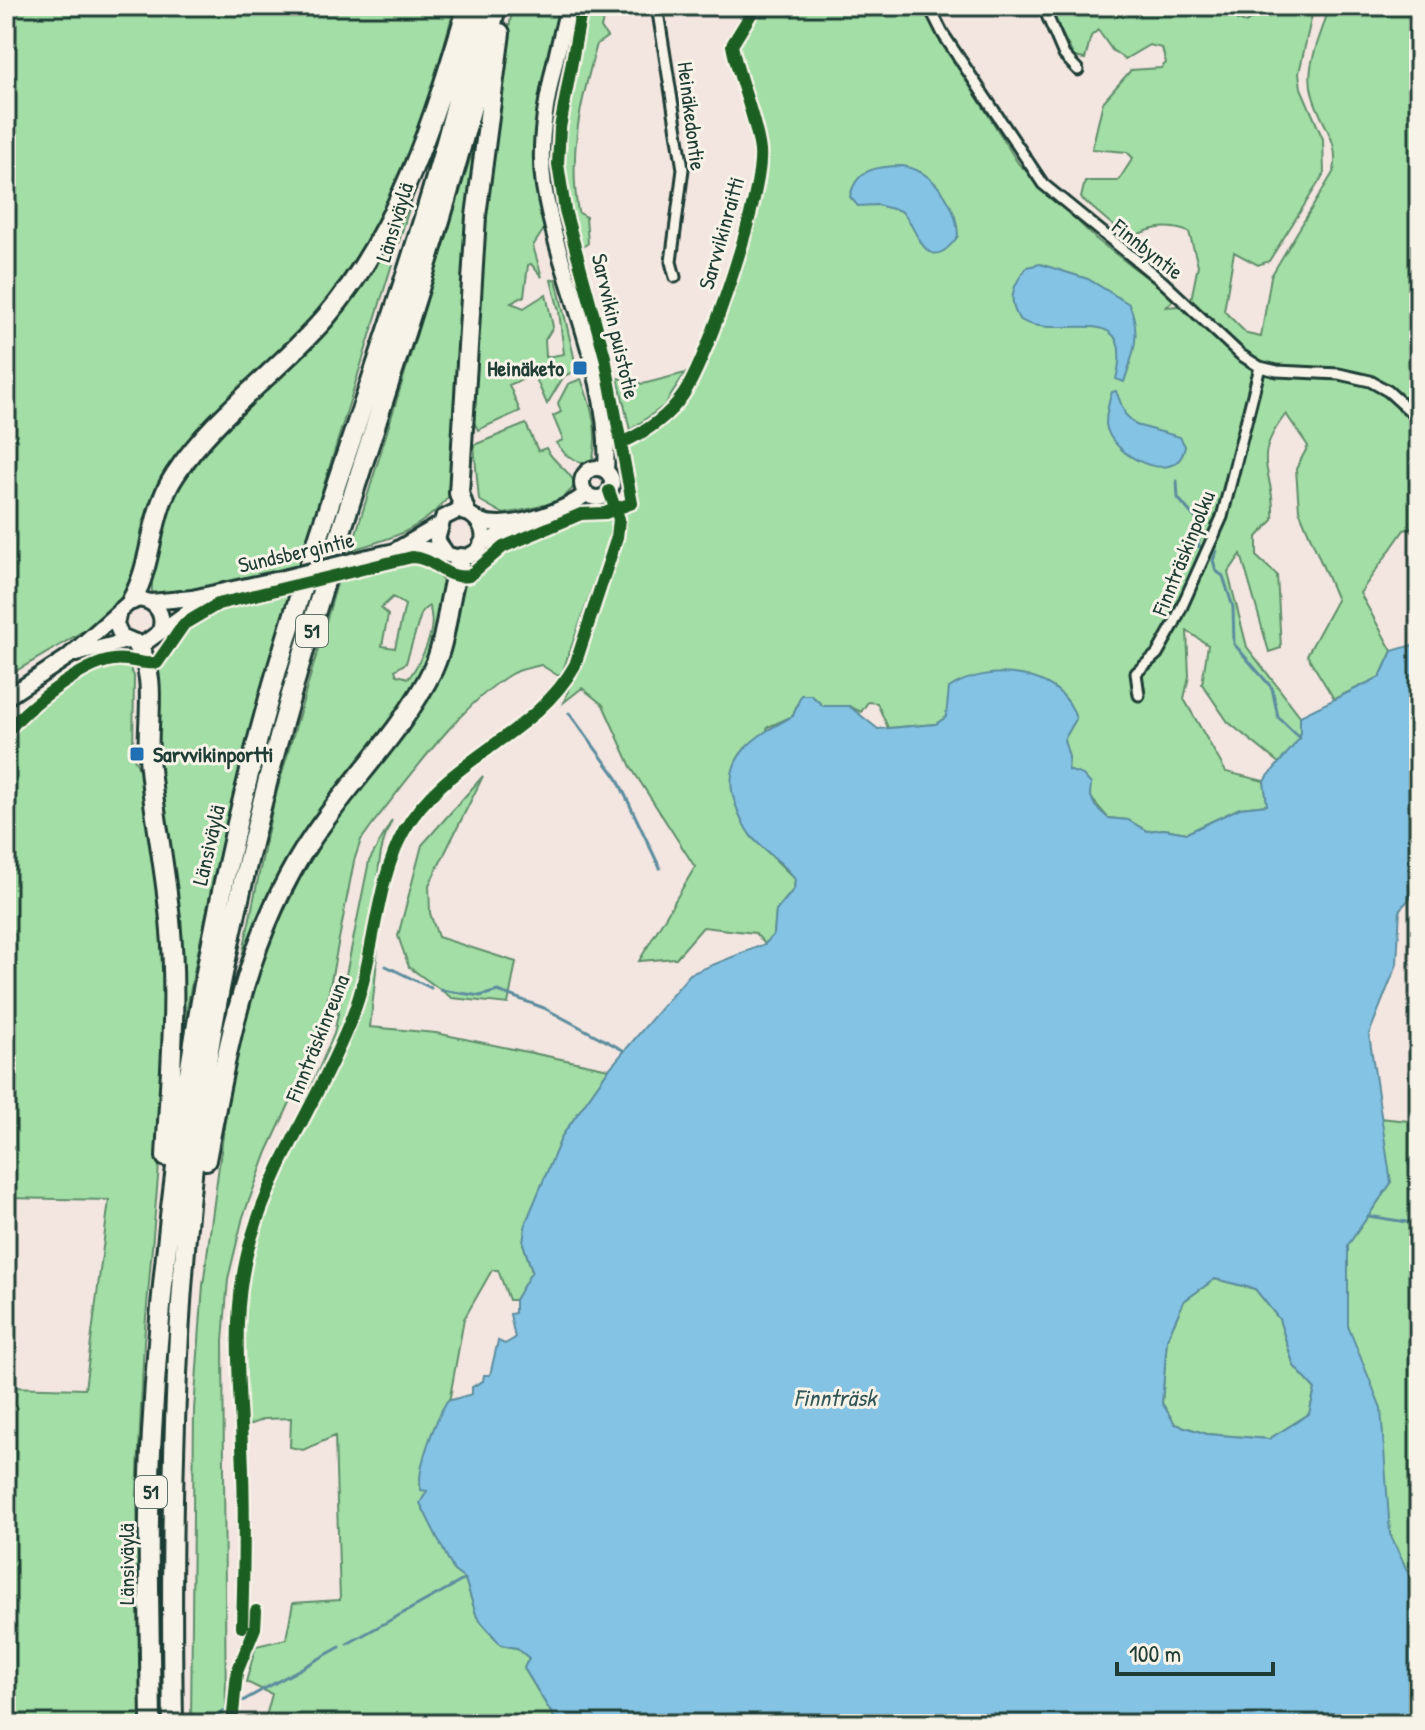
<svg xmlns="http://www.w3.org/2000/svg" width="1425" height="1730" viewBox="0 0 1425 1730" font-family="'Patrick Hand',sans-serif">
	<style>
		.green { fill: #a2dea5; stroke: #608e6c; stroke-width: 2; fill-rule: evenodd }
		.water { fill: #84c3e4; stroke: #5c8d9e; stroke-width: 2; fill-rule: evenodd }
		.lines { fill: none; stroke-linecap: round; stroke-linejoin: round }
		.stream { stroke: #5c8d9e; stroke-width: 3 }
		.street-casing { stroke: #1f3d34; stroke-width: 15 }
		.secondary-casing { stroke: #1f3d34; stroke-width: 20 }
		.highway-casing { stroke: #1f3d34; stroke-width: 24 }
		.street { stroke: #f7f3e8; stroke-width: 9 }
		.secondary { stroke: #f7f3e8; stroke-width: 14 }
		.highway { stroke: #f7f3e8; stroke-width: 18 }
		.secondary-bridge-casing { stroke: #1f3d34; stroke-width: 20; stroke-linecap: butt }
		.secondary-bridge { stroke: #f7f3e8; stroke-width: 14 }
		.cycleway-casing { stroke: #f7f3e8; stroke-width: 17 }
		.cycleway { stroke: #1b5e20; stroke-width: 12 }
		.poi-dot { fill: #1f6fb2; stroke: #f7f3e8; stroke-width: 3 }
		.labels { text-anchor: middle; stroke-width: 6; stroke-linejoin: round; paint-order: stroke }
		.shield { fill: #f7f3e8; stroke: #60746a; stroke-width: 2 }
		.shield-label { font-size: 20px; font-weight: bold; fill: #1f3d34 }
		.street-label { font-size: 22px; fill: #1f3d34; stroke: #f7f3e8 }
		.poi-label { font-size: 22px; font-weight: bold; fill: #1f3d34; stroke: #f7f3e8; text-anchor: end }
		.water-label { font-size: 24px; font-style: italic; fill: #335857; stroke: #f7f3e8 }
	</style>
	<rect width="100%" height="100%" fill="#f3e5e0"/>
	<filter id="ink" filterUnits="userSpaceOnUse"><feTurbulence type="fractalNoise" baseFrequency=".0125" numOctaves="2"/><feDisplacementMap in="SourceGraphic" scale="16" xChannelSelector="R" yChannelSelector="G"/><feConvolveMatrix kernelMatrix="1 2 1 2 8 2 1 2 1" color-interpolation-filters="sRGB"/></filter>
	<g filter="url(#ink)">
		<path class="green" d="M6,6H455C442,50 432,97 416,140C387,218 340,287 285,350C249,390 200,420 170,466C157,487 143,514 140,539C138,556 139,576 129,592C112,619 42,655 11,674L6,685Z
			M513,6H562L541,108L546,226L533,246L542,277L531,264L528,265L524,296L511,303L524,308L546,294L553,327L545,340L546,357L564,354L559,311L551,280L556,279L577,370L564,376L547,404L534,374L509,385L520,411L478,430L472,418L484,195L495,105Z
			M587,6H611L605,10L601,28L607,37L597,44C581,101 568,152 578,212L586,217L588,243L583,247C577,232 570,217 566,201C550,139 575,67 587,6Z
			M762,6H921L1018,163L1096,239L1175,299L1166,307L1190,305L1198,265L1189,232C1166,224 1151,227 1129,239L1081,198L1085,181H1118L1133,158L1127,152L1092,149L1103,102L1131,70L1161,68L1166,63L1162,48L1149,45L1125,59L1112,50L1098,30L1091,36L1085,59L1074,57L1048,6H1057L1060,12L1064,6H1232L1237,20L1246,23L1269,6H1314L1299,73L1301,88L1323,139L1324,174L1269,261L1258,265L1234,252L1224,311L1247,334L1261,337L1271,276L1334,171C1340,139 1321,125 1313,96C1303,64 1323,36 1329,6H1419V527L1404,530L1360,593L1392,651L1380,677L1334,699L1307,655L1337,600L1299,510L1296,469L1308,446L1286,414C1248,462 1276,470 1273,520L1257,537V557L1277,575L1281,648L1269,652L1241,554L1228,573L1247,647L1300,716L1303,725L1300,738L1280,764L1228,722L1202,684L1208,645L1187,631L1189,676L1184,699L1226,772L1264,781L1268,805L1240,808L1187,833L1164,829L1147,831L1128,820L1108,818L1068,771L1069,757L946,717L936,724L888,728L877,703L868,702L861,712L849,706H823L811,695L797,704L793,716L768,727L738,812L751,836L795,879L794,889L776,911L774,934L765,944L755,933L703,927L676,958L639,961L695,867L632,769L603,705L582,688L564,702L617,554L625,513L638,502L627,448C637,437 662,428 676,412C711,371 765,205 764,151L736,44Z
			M473,149L449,496C423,530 390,539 351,550Z
			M417,183L299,566L164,599L152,597C147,464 259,407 335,318C369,277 392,229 417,183Z
			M685,373L665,405L630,430L618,378L643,384Z
			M581,379C591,405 599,430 593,458L585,465L566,455L556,443L563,440L553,416L561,412L558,403L568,384Z
			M526,424L538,451L546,448C553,463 570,470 575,484C565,506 526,509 504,514L479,500L474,445Z
			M587,516H611L613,530L562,673L557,675L541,665C530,668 520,669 511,674C463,702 409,778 374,822L361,840L354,861L320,1038L267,1152L243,1217L228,1279L223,1341L226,1724H191L194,1410L203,1285L227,1106L240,1037L268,944L311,856L337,815L417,713L460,586C479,578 488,562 505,552C531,537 562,534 587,516Z
			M411,561L427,565L444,582C453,677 373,728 332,800C298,861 268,924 236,986L274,801L339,577ZM393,597L405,605L395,648L382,646L388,615L381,608ZM429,606C438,629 422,659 409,678L397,675L395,670L406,663L422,611Z
			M293,588C246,738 208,889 180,1045L181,944L156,768L154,670C170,662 173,644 185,632C213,604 256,597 293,588Z
			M112,661L128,664L134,676L133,756L140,771L153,845L166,958L164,1107L144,1341L137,1494L141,1724H6V1387L85,1389L109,1200L6,1198V746C29,709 72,677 112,661Z
			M483,776L429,885L430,913L438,937L516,962L508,1004L452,998L409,967L398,936L422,845Z
			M392,820C372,860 379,897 378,941C377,969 373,998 370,1027L436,1033L609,1069L562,1136L523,1243L532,1272L515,1300H509L498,1270H492L464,1319L450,1397L431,1436L419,1485L428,1491L454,1570L465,1579L477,1617L501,1645L517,1648L529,1658L524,1668L558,1724H264L272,1694L246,1682L256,1646L286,1639L293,1603L340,1600L335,1436L303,1450L290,1447L291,1418L264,1419L236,1430L235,1364L251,1225L334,1034L369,861Z
			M1379,1118L1419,1122V1596L1390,1534L1385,1478L1348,1326V1245L1391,1183Z
			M1215,1279L1255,1289L1279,1319L1294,1366L1315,1389L1309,1414L1269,1439L1207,1434L1175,1424L1162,1403L1167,1339L1184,1301Z"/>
		<path class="water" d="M903,166C934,171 957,205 958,236C925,282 918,225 901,211L877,205L858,206L850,197C856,168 878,166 903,166Z
			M1040,264L1088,279L1129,304C1142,332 1133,355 1124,382L1116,379C1137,295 1057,344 1019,319C1007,299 1013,285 1027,267Z
			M1116,391L1125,414L1136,425L1180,437L1185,446C1178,490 1109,455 1106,424C1106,414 1109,401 1112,392Z
			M1419,643V889L1400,909L1397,964L1369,1034L1391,1183L1348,1245V1326L1381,1408L1390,1534L1419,1596V1724H558L524,1668L529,1658L517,1648L501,1645L477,1617L465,1579L454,1571L420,1503L427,1491L421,1490C415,1470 437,1417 447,1401L472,1394V1387L483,1381L484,1375H490L498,1341L505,1344L515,1338L510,1314L515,1313V1300L532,1271L523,1243L526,1222L562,1136L609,1069L690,974L765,944L774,934L776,911L794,889L795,879C783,861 764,852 751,836C743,826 739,814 735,803C719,756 757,735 793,716L801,695H811L823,706H849L878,729L936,724L946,717L949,688C985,663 1063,668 1076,719L1064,740L1069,757L1068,770L1083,775L1091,784L1090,794L1095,806L1108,818L1128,820L1147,831L1164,829L1187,833L1240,808L1267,805L1264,781L1300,738V716L1380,677L1392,651ZM1215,1279L1255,1289L1279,1319L1294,1366L1315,1389L1309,1414L1269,1439L1207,1434L1175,1424L1162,1403L1167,1339L1184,1301Z"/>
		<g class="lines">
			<path class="stream" d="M1177,481L1178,498L1201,525L1198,546L1201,547
				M1217,551L1213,560L1216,571L1223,576L1233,607L1234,644L1272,688L1278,717L1300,738
				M569,713L617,778L660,868
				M386,966L431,988
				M441,990L480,996L498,991L544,1008L623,1050
				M1368,1216L1419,1224
				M347,1644L465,1579
				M237,1704L340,1647
				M202,1724L225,1711"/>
			<defs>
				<path id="street" d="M657,6L683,169L671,262L675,277
					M929,6L943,34L1043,184L1163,282L1241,355L1260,367L1277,371L1339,374L1370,381L1388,391L1419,419
					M1043,6L1064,55L1078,70
					M1139,695L1136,673L1157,654L1174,624L1222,517L1260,367
					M242,1627C244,1567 245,1506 242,1446C239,1373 230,1307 252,1236C275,1160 323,1092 352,1017C375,960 374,885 404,831C444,759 536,736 575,665L617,537L619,519L609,491"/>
				<path id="secondary" d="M568,6C556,62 535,128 544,186C559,281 612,374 606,471
					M582 483a15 15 0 1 1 30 0a15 15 0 1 1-30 0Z
					M480,521C509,531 563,512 586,494
					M481,544L531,520
					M396,550L439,525
					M364,558C384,554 405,547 426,549C440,550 455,561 468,556C496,546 482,511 457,511L443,518L437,540L446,553
					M151,602L192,598L279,579
					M119,611L116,624L121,636L142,645L211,595
					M76,654L127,641
					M6,698L68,657L132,600C152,597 166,611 160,631"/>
				<path id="highway" d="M465,511L459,493L476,216L500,33
					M132,600C154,561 149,514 175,475C214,415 278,372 325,318C399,232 434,118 466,12
					M136,644C159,672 146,723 149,757C153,811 165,865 170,920C178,999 170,1078 166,1157
					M206,1160C227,1049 247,933 312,838C350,781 403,731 433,669C449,634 447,594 461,558
					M151,1724C150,1627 146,1529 152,1432C166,1182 203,933 271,691C336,462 431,240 479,6
					M173,1724C170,1522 173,1316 199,1115C215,996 243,876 273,760C340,507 440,263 496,6"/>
			</defs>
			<use href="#street" class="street-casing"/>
			<use href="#secondary" class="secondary-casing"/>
			<use href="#highway" class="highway-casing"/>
			<use href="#street" class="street"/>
			<use href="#secondary" class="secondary"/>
			<use href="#highway" class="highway"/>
			<defs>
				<path id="secondary-bridge" d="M279,579L364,558"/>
			</defs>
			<use href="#secondary-bridge" class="secondary-bridge-casing"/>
			<use href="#secondary-bridge" class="secondary-bridge"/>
			<defs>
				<path id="cycleway" d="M621,443C646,432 668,417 683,395C708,359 764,193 760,151C757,120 738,79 732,45L756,6
					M6,734C23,709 83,664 113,660C128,657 141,665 157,663L184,624L218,604L412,557C436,558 443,580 469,576L503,547L581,514L605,513L632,503L605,357L565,210L558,164L560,128L582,6
					M242,1627C244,1567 245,1506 242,1446C239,1373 230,1307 252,1236C275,1160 323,1092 352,1017C375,960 374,885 404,831C444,759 536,736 575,665L617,537L619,519L609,491
					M232,1724L237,1672L255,1628L256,1611"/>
			</defs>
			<use href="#cycleway" class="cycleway-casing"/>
			<use href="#cycleway" class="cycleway"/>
		</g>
	</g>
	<g class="poi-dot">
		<rect x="572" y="360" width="16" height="16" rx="4"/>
		<rect x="129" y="746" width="16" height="16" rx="4"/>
	</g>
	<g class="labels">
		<g class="shield">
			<rect x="296" y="615" width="32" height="32" rx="6"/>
			<rect x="135" y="1476" width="32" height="32" rx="6"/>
		</g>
		<g class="shield-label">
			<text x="312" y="638">51</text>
			<text x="151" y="1499">51</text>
		</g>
		<g class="street-label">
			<text transform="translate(692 116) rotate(83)" y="8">Heinäkedontie</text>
			<text transform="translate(394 222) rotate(-73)" y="8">Länsiväylä</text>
			<text transform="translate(721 233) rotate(-74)" y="8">Sarvvikinraitti</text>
			<text transform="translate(1148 249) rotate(38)" y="8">Finnbyntie</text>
			<text transform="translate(616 326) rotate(77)" y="8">Sarvvikin puistotie</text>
			<text transform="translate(296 552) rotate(-13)" y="8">Sundsbergintie</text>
			<text transform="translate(1183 553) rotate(-68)" y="8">Finnträskinpolku</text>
			<text transform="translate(208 845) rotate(-77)" y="8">Länsiväylä</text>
			<text transform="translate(317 1038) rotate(-68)" y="8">Finnträskinreuna</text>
			<text transform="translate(126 1564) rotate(-90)" y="8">Länsiväylä</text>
		</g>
		<g class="poi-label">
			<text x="564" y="376">Heinäketo</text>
			<text x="153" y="762" text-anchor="start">Sarvvikinportti</text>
		</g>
		<g class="water-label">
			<text x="835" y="1406">Finnträsk</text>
		</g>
	</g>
	<rect width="1425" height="1730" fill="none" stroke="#f7f3e8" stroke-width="32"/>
	<rect x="16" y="16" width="1393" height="1698" fill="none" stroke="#1f3d34" stroke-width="3" filter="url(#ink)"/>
	<path d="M1117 1662v12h156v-12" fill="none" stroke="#1f3d34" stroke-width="4"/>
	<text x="1129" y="1662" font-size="24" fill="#1f3d34" stroke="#f7f3e8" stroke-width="6" paint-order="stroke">100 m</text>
</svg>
